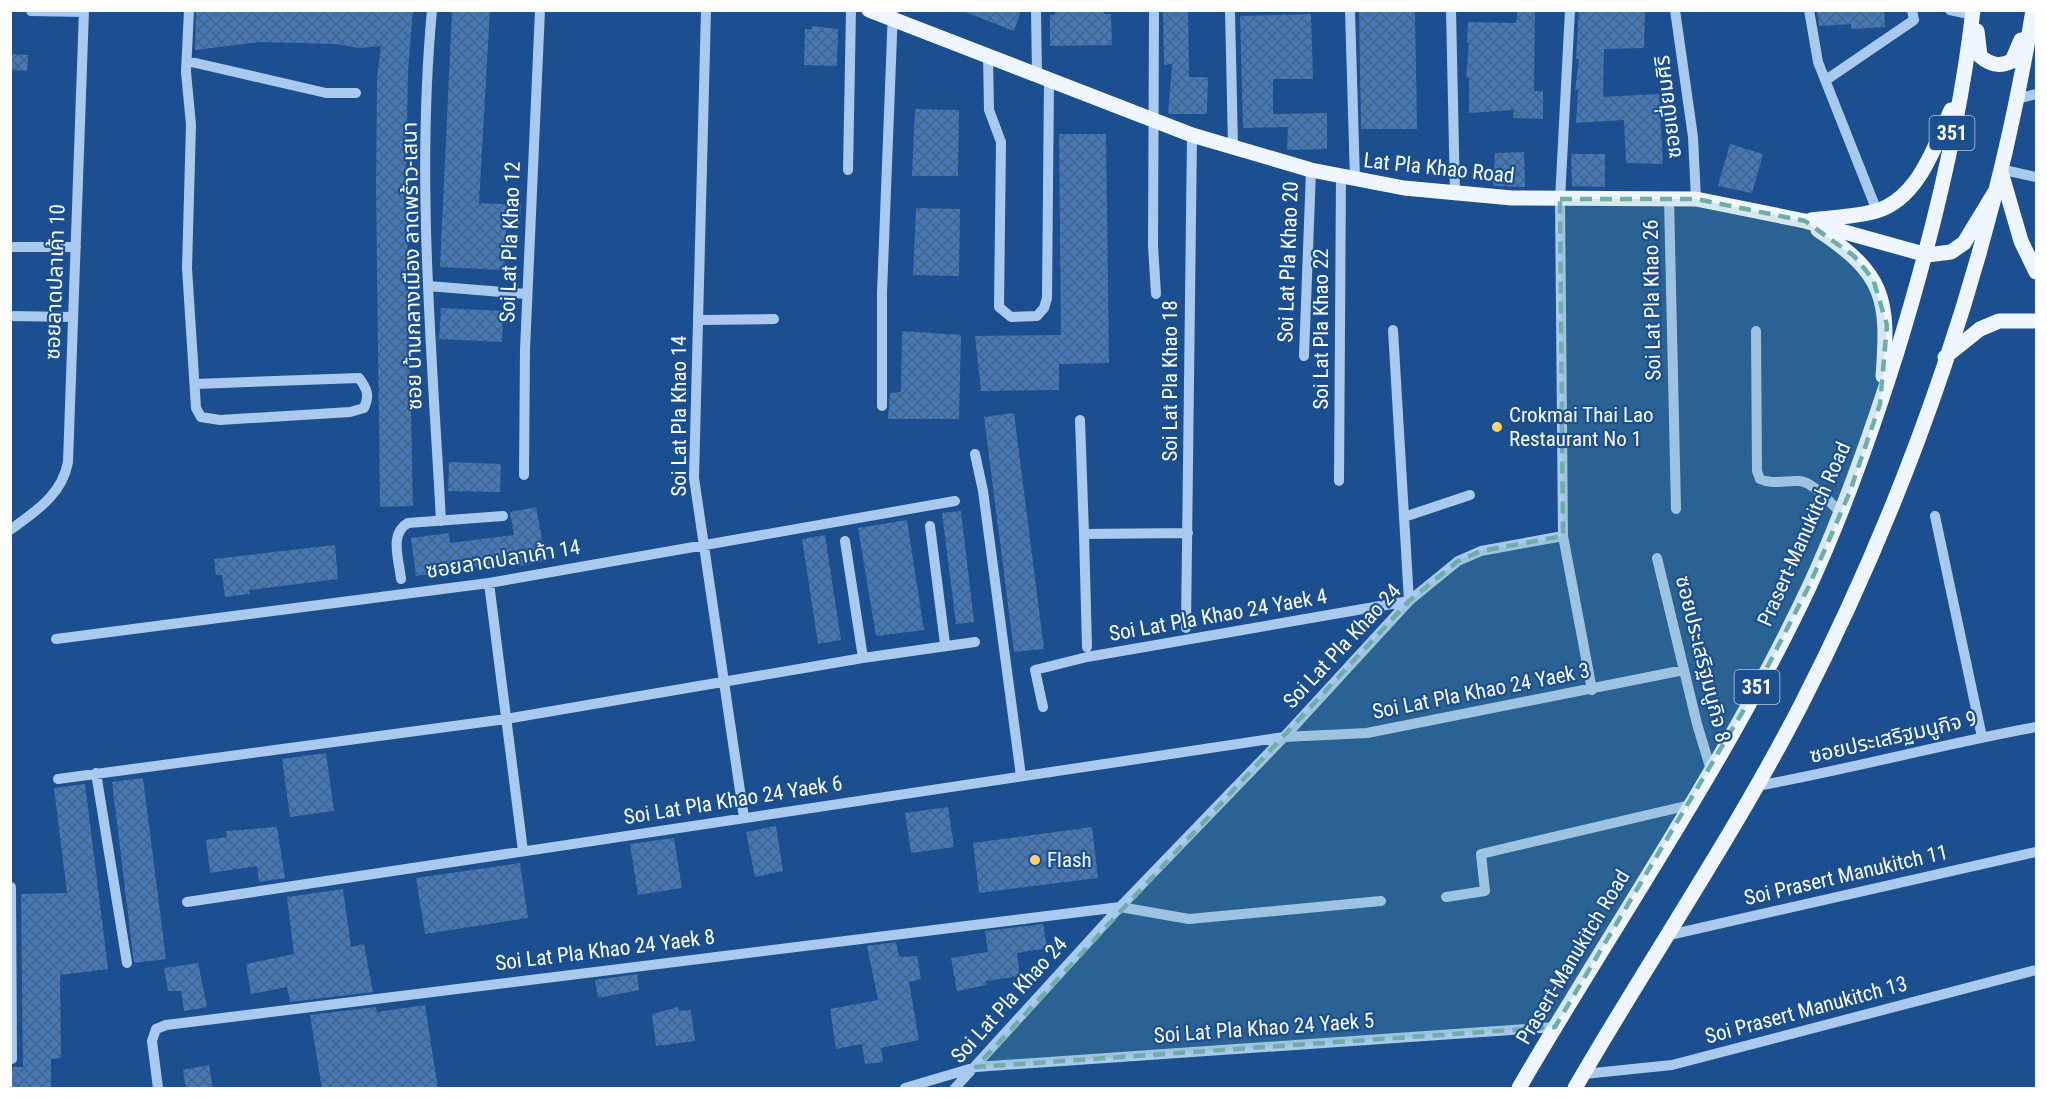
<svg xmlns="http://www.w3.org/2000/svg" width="2047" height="1099" viewBox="0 0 2047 1099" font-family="'Roboto Condensed','Noto Sans Thai',sans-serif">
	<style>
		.building { fill: url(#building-cross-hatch) }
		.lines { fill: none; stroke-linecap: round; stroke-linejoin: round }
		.minor { stroke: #a9c9ee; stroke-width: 10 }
		.major { stroke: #f0f6ff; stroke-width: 15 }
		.marked { fill: #6fada8; fill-opacity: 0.2; stroke: #6fada8; stroke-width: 4.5; stroke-dasharray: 12 8; stroke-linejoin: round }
		.poi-dot { fill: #ffd166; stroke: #1b4f8f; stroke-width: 2 }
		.labels { text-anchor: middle; stroke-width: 4.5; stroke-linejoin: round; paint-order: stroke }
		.shield { fill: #1b4f8f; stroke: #bbcadd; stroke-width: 1.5 }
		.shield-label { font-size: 20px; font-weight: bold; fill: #fff }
		.street-label { font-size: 21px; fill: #fff; stroke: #1b4f8f }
		.poi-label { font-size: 21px; fill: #fff; stroke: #1b4f8f; text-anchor: start }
	</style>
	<defs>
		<pattern id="building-cross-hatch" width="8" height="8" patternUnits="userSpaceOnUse" patternTransform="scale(1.5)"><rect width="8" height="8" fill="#4478b7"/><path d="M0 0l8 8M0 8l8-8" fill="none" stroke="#486282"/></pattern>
	</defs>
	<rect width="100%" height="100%" fill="#1b4f8f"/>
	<path class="building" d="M196,10H413L408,70L406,180L413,506L380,507L376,190L377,77L381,46L359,48L335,44L260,42L195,50Z
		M452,10H490L479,203L521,205L519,230L506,229L504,270L440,267Z
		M960,10H1021L1014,31Z
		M1055,10H1104V14H1111L1112,45L1050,46V15H1055Z
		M1163,10H1188L1189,77H1208L1207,114H1168L1172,64L1164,65Z
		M1359,10H1415L1417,129H1361Z
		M1518,10H1535L1534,91H1543V119L1513,118L1514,110L1469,113V78L1466,77L1469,43H1467L1468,22L1516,23Z
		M1579,10H1645L1644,48L1604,49L1603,97L1659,94L1663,164L1626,163L1624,120L1576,123L1578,90H1575L1579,59H1576Z
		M1817,10H1884L1885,27L1851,29V24L1819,26Z
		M1311,14L1313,79H1273V114L1327,113V149L1287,150L1288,127L1243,128L1240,16Z
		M812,26L838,29L837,66L804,65L805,29H812Z
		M10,54L28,55L27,71L10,70Z
		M915,109L959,110L958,176H912Z
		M1059,134H1106L1109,363L1059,364V390L981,391L975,336L1061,335Z
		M1730,144L1763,154L1752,193L1718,186Z
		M1524,152L1525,187L1493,186L1495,153Z
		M1571,154H1605V187L1572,186Z
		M916,208L960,209L959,276L913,275Z
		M441,308L503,311L502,342L439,339Z
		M902,331L961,335L959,419H888L890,393L901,392Z
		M1014,413L1044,649L1014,652L984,417Z
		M449,462L501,464L500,492L448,491Z
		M536,507L546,561L519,566V561L416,576L411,538L449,533L450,543L514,535L510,512Z
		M961,511L974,622L956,624L942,513Z
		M907,520L924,630L876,636L858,528Z
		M825,535L841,640L818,644L802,539Z
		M335,545L338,579L249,590L250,594L225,597L222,575H216L214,559Z
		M326,753L334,811L290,817L282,759Z
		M143,778L166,959L134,963L112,782Z
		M85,784L108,969L60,975L61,1058L51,1059V1089H10V1067H23L21,894L67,893L54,788Z
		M948,807L954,847L911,853L905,813Z
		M776,826L783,871L755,877L746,832Z
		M277,827L285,878L259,882L257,866L210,873L206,840L227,837L226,831Z
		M1092,827L1098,878L979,893L973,843Z
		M674,838L682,888L638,895L630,844Z
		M520,863L528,918L425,934L416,878Z
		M343,889L351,947L364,944L373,992L290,1002L287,987L251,994L246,964L294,954L287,897Z
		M1043,924L1047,948L1017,953L1020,976L986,981L987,985L957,991L951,958L988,952L985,931Z
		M896,942L899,957L917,956L921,979L909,982L919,1040L881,1048L883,1062L865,1064L862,1044L836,1049L830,1009L878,1000L867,946Z
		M198,963L207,1007L184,1011L181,991H168L164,968Z
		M637,974L639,990L598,998L595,980Z
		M425,1005L438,1089H322L310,1015L376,1007L377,1012Z
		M678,1007L679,1011L691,1010L695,1041L656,1046L652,1014Z
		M209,1065L213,1089H186L183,1070Z"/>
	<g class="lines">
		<path class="minor" d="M189,10L186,72L191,125L187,268L196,408L201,417L220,420L350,412L364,408C370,395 367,389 359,378L195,384
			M432,10C416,180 432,352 441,521
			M706,10L694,478L744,818
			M1036,10L1037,75
			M1154,10L1153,246L1156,294
			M1230,10L1233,147
			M1350,10L1355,180
			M1451,10L1455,195
			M1675,10L1693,137L1696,199
			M1809,10L1818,62L1877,211
			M1950,10L1973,15
			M31,11L84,12
			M988,56L989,110L1001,142L999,307L1011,317L1037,316L1044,308L1047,298L1049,80
			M187,61L326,93H356
			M1826,80L1914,20L1912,10
			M2017,99L2036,94
			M2000,169L2036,177
			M848,170L851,10
			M1669,198L1676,509
			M10,247H76
			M428,286L527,294
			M10,316L73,317
			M699,320L774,319
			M1756,331L1757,471L1760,479C1773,485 1786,480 1799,481C1814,482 1830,503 1841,513
			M1304,356L1311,170
			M882,406V293L893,10
			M1080,420L1084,534L1188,533
			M975,454L983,491L1021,776
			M524,475L525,350L540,10
			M1339,481L1341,177
			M1935,516L1982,737
			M1404,517L1470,495
			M930,526L945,644
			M10,530C36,511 62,495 68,462L84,10
			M1084,534L1087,647
			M1563,536L1592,690
			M845,541L863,658
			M1657,558L1697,724L1711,770
			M401,579C399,560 389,533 408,523L503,516
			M489,583L523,851
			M1186,628L1192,135
			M56,639L489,583L955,501
			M1043,707L1035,670L1087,657L1409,601L1393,330
			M96,773L127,963
			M58,779L506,719L863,658L975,642
			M1757,786C1851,769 1943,744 2036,727
			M11,887L12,1059
			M1446,897L1485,891L1481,854L1690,805
			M187,902L1284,737L1367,733L1684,670
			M1665,936L2036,852
			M1584,1074L1672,1065L2036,970
			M158,1088L152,1041L156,1029L166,1025L1120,907L1189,919L1381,901
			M905,1088L976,1067L1555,1027
			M955,1088L1120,907L1284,737L1409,601L1458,561L1481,551L1563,536L1560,199L1570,10"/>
		<path class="major" d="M869,10L1192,135L1311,170L1404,188L1512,198L1696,199L1805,221L1927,255L1951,252L1964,243L1995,192
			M1977,31L1980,56C1990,65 2000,67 2012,61L2021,40
			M2001,172L2021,241L2036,272
			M1811,220C1832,217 1856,217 1876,211C1918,199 1935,146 1951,110
			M1818,230C1885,274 1889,299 1883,376
			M1945,357L1980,329L1999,321H2036
			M1519,1088C1616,921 1728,760 1810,585C1845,509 1872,431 1897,352C1931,241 1960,126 1973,10
			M1575,1088C1649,960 1733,837 1801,705C1911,490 1995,249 2033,10"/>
	</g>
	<path class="marked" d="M1560,199H1696L1805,221L1854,256L1873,279L1887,325L1880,404L1849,494L1809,586L1755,691L1555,1027L976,1067L1409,601L1458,561L1481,551L1563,536Z"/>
	<g class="poi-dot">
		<circle cx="1497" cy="427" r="6"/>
		<circle cx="1035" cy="860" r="6"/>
	</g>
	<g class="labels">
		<g class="shield">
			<rect x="1929.5" y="116" width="45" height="34" rx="4.5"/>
			<rect x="1734.5" y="670" width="45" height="34" rx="4.5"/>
		</g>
		<g class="shield-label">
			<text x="1952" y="140">351</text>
			<text x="1757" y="694">351</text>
		</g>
		<g class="street-label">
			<text transform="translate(1668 107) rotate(-97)" y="7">ซอยเปี่ยมศิริ</text>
			<text transform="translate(1439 168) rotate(6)" y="7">Lat Pla Khao Road</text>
			<text transform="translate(510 242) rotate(-88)" y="7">Soi Lat Pla Khao 12</text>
			<text transform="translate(1288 262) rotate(-88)" y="7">Soi Lat Pla Khao 20</text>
			<text transform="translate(412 266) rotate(-91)" y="7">ซอย บ้านกลางเมือง ลาดพร้าว-เสนา</text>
			<text transform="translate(55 282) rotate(-88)" y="7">ซอยลาดปลาเค้า 10</text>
			<text transform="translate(1652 300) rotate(-91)" y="7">Soi Lat Pla Khao 26</text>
			<text transform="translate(1321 329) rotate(-90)" y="7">Soi Lat Pla Khao 22</text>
			<text transform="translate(1170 381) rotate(-90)" y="7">Soi Lat Pla Khao 18</text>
			<text transform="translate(679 416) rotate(-90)" y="7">Soi Lat Pla Khao 14</text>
			<text transform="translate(1804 534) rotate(-66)" y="7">Prasert-Manukitch Road</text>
			<text transform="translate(503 559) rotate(-9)" y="7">ซอยลาดปลาเค้า 14</text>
			<text transform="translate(1218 615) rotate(-10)" y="7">Soi Lat Pla Khao 24 Yaek 4</text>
			<text transform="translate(1342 646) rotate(-47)" y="7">Soi Lat Pla Khao 24</text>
			<text transform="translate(1703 659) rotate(76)" y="7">ซอยประเสริฐมนูกิจ 8</text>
			<text transform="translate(1481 691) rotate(-11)" y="7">Soi Lat Pla Khao 24 Yaek 3</text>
			<text transform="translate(1893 737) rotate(-13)" y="7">ซอยประเสริฐมนูกิจ 9</text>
			<text transform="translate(733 800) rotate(-9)" y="7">Soi Lat Pla Khao 24 Yaek 6</text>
			<text transform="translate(1846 875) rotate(-13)" y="7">Soi Prasert Manukitch 11</text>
			<text transform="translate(605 950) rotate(-7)" y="7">Soi Lat Pla Khao 24 Yaek 8</text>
			<text transform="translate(1573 957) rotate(-59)" y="7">Prasert-Manukitch Road</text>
			<text transform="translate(1009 1000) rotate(-48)" y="7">Soi Lat Pla Khao 24</text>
			<text transform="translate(1806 1010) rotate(-15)" y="7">Soi Prasert Manukitch 13</text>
			<text transform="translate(1264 1028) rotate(-4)" y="7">Soi Lat Pla Khao 24 Yaek 5</text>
		</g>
		<g class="poi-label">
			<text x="1509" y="422">Crokmai Thai Lao<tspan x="1509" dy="24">Restaurant No 1</tspan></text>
			<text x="1047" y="867">Flash</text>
		</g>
	</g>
	<rect width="2047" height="1099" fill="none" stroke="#ffffff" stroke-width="24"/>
</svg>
